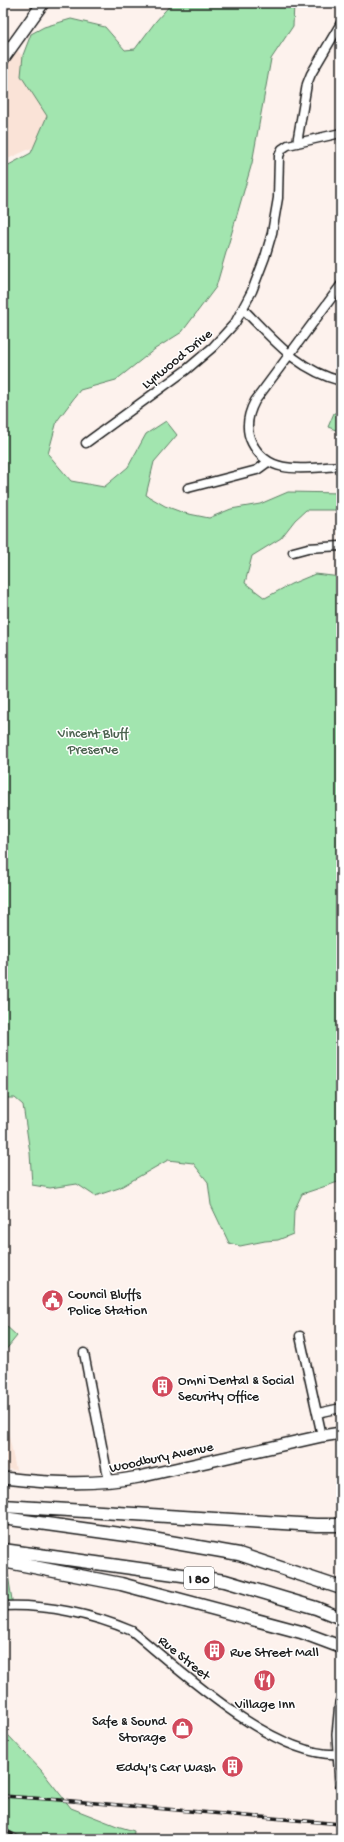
<svg xmlns="http://www.w3.org/2000/svg" width="344" height="1842" viewBox="0 0 344 1842" font-family="'Gochi Hand',sans-serif">
	<style>
		.built { fill: #fae3d7 }
		.green { fill: #a2e5af; stroke: #5f8066 }
		.lines { fill: none; stroke-linecap: round; stroke-linejoin: round }
		.minor-casing { stroke: #1c1c1c; stroke-width: 11 }
		.major-casing { stroke: #1c1c1c; stroke-width: 14 }
		.highway-casing { stroke: #1c1c1c; stroke-width: 15 }
		.minor { stroke: #fff; stroke-width: 8 }
		.major { stroke: #fff; stroke-width: 11 }
		.highway { stroke: #fff; stroke-width: 12 }
		.rail-casing { stroke: #1c1c1c; stroke-width: 3.5 }
		.rail { stroke: #fff; stroke-width: 2; stroke-dasharray: 6; stroke-linecap: butt }
		.labels { text-anchor: middle; stroke-width: 3; stroke-linejoin: round; paint-order: stroke }
		.shield { fill: #fff; stroke: #606060; stroke-width: 1 }
		.shield-label { font-size: 13px; font-weight: bold; fill: #1c1c1c }
		.street-label { font-size: 14px; fill: #1c1c1c; stroke: #fff }
		.park-label { font-size: 14px; fill: #4b624f; stroke: #fff }
		.poi-label { font-size: 14px; fill: #1c1c1c; stroke: #fff; text-anchor: start }
	</style>
	<rect width="100%" height="100%" fill="#fdf2ed"/>
	<filter id="ink" filterUnits="userSpaceOnUse"><feTurbulence type="fractalNoise" baseFrequency=".025" numOctaves="2"/><feDisplacementMap in="SourceGraphic" scale="8" xChannelSelector="R" yChannelSelector="G"/><feConvolveMatrix kernelMatrix="1 2 1 2 8 2 1 2 1" color-interpolation-filters="sRGB"/></filter>
	<g filter="url(#ink)">
		<path class="built" d="M3,35L28,62L55,110L34,147L3,161Z
			M3,1407L16,1470L3,1469Z"/>
		<path class="green" d="M172,3H294L293,26L271,59L252,163L216,287L182,332L155,349L116,380L80,390L57,421L48,454L71,481L104,487L128,467L146,434L166,421L177,435L154,462L146,495L165,506L184,513L209,518L231,509L260,504L288,492L341,493V510H306L295,520L281,538L252,556L245,583L265,598L291,584L315,574L341,577V614L339,616L338,643L341,650V1181L302,1194L294,1211L293,1234L278,1240L265,1241L240,1246L229,1243L211,1205L208,1182L193,1163L168,1160L119,1188L95,1196L77,1184L50,1188L32,1185L30,1153L23,1105L15,1098H3V168L31,153L47,116L21,76L23,55L31,34L44,27L71,19L105,27L125,50L135,49L156,21Z
			M334,413H341V432L328,427Z
			M4,1324L17,1336L4,1352L3,1326Z
			M3,1574L8,1575L13,1606L3,1614Z
			M3,1734L8,1735L41,1770L71,1808L117,1826L134,1831L133,1839H3Z"/>
		<g class="lines">
			<defs>
				<path id="minor" d="M297,143L307,84L311,74L341,23
					M341,285L255,401C248,414 245,429 252,443C270,478 308,467 341,466
					M243,309C274,340 297,370 341,381
					M86,443L186,370L213,347L235,323L252,291L265,257L272,233L278,198L279,156L282,149L288,145L341,133
					M188,488L257,470L268,462
					M293,552L308,548L341,546
					M300,1336L322,1436
					M84,1353L109,1482
					M318,1413L341,1408
					M3,1606C46,1604 92,1614 132,1631C181,1671 275,1760 341,1754"/>
				<path id="major" d="M3,59L43,3
					M3,1478C49,1483 93,1486 139,1477L322,1436L341,1433
					M341,1703L338,1735L341,1784"/>
				<path id="highway" d="M3,1506L316,1525H341
					M3,1518L141,1537L239,1554L341,1588
					M3,1550L225,1581L316,1608L341,1618
					M3,1561L121,1584L301,1632L341,1647"/>
			</defs>
			<use href="#minor" class="minor-casing"/>
			<use href="#major" class="major-casing"/>
			<use href="#highway" class="highway-casing"/>
			<use href="#minor" class="minor"/>
			<use href="#major" class="major"/>
			<use href="#highway" class="highway"/>
			<defs>
				<path id="rail" d="M3,1796L61,1800L341,1824
					M3,1829L22,1839"/>
			</defs>
			<use href="#rail" class="rail-casing"/>
			<use href="#rail" class="rail"/>
		</g>
	</g>
	<defs>
		<symbol id="civic-disc" viewBox="-11 -11 22 22"><circle r="9.5" fill="#d1495b" stroke="#fff"/><path d="M-.6-6.5H3V-4.5H.6V-3L4-1V1h2V6H-6V1h2V-1L-.6-3ZM-1.2 2.5V6h2.4V2.5Z" fill="#fff"/></symbol>
		<symbol id="building-disc" viewBox="-11 -11 22 22"><circle r="9.5" fill="#d1495b" stroke="#fff"/><path d="M-4-6H4V6H1V3H-1V6H-4ZM-2.5-4.3h1.7v1.8h-1.7ZM.8-4.3h1.7v1.8H.8ZM-2.5-1h1.7V.8h-1.7ZM.8-1h1.7V.8H.8Z" fill="#fff"/></symbol>
		<symbol id="restaurant-disc" viewBox="-11 -11 22 22"><circle r="9.5" fill="#d1495b" stroke="#fff"/><path d="M-5-6h1v4h1v-4h1v4h1v-4h1v5L-1.5 .5V6h-2V.5L-5-1ZM5-6V6H3V1.5H1.5Q1.5-4 5-6Z" fill="#fff"/></symbol>
		<symbol id="shop-disc" viewBox="-11 -11 22 22"><circle r="9.5" fill="#d1495b" stroke="#fff"/><path d="M-5-2.5h2.3a2.7 3.5 0 0 1 5.4 0H5L5.5 6h-11ZM-1.5-2.5h3a1.5 2.3 0 0 0-3 0Z" fill="#fff"/></symbol>
	</defs>
	<g fill-rule="evenodd">
		<use href="#civic-disc" x="40" y="1288" width="25" height="25"/>
		<use href="#building-disc" x="150" y="1374" width="25" height="25"/>
		<use href="#building-disc" x="202" y="1638" width="25" height="25"/>
		<use href="#restaurant-disc" x="252" y="1668" width="25" height="25"/>
		<use href="#shop-disc" x="170" y="1716" width="25" height="25"/>
		<use href="#building-disc" x="220" y="1754" width="25" height="25"/>
	</g>
	<g class="labels">
		<rect class="shield" x="184" y="1567" width="30" height="22" rx="3"/>
		<g class="shield-label">
			<text x="199" y="1583">I 80</text>
		</g>
		<g class="street-label">
			<text transform="translate(176 358) rotate(-39)" y="5">Lynwood Drive</text>
			<text transform="translate(161 1456) rotate(-12)" y="5">Woodbury Avenue</text>
			<text transform="translate(185 1657) rotate(39)" y="5">Rue Street</text>
		</g>
		<g class="park-label">
			<text x="93" y="737">Vincent Bluff<tspan x="93" dy="16">Preserve</tspan></text>
		</g>
		<g class="poi-label">
			<text x="68" y="1298">Council Bluffs<tspan x="68" dy="16">Police Station</tspan></text>
			<text x="178" y="1384">Omni Dental &amp; Social<tspan x="178" dy="16">Security Office</tspan></text>
			<text x="230" y="1656">Rue Street Mall</text>
			<text x="265" y="1708" text-anchor="middle">Village Inn</text>
			<text x="166" y="1725" text-anchor="end">Safe &amp; Sound<tspan x="166" dy="16">Storage</tspan></text>
			<text x="216" y="1771" text-anchor="end">Eddy's Car Wash</text>
		</g>
	</g>
	<rect width="344" height="1842" fill="none" stroke="#fff" stroke-width="16"/>
	<rect x="8" y="8" width="328" height="1826" fill="none" stroke="#1c1c1c" stroke-width="1.5" filter="url(#ink)"/>
</svg>
